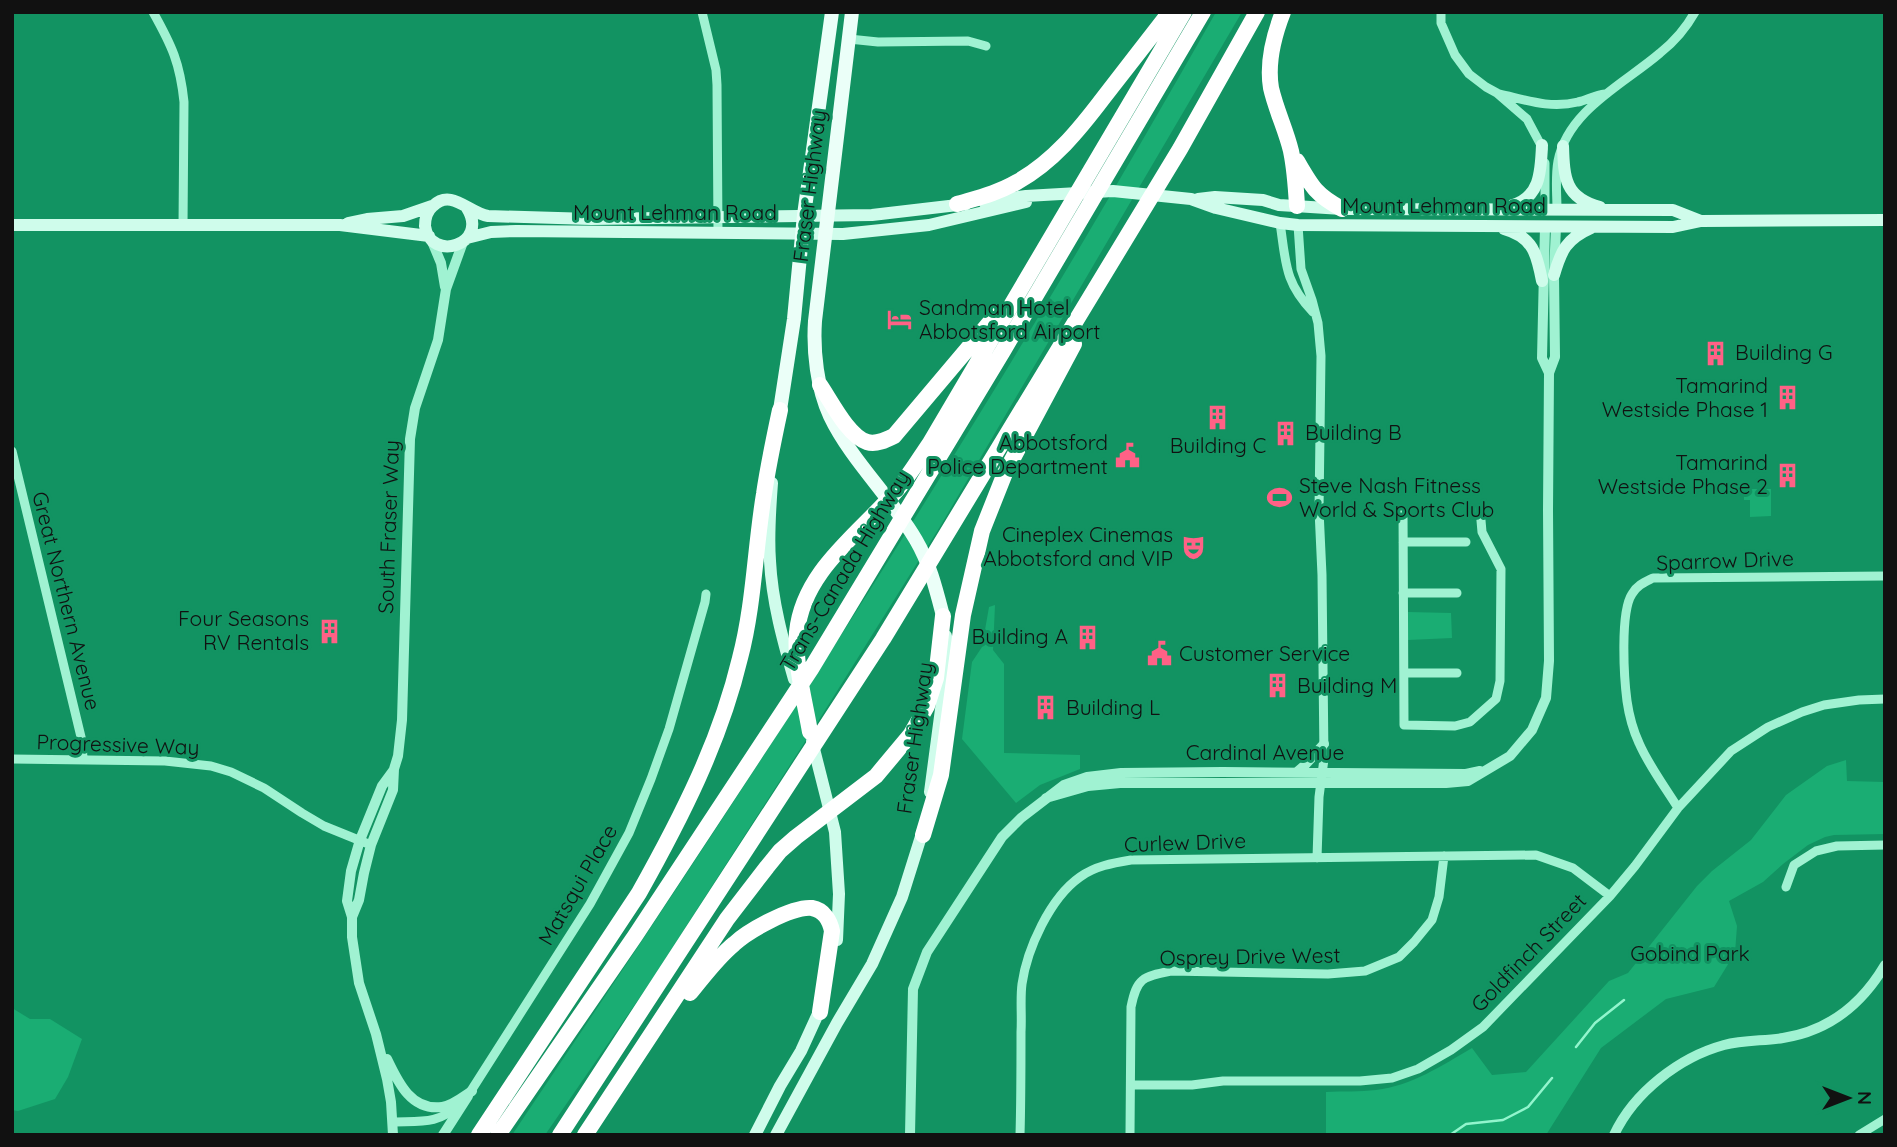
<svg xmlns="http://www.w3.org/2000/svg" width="1897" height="1147" viewBox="0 0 1897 1147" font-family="Quicksand,sans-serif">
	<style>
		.green { fill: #1aad73 }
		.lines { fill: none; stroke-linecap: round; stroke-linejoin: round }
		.stream { stroke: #92f5cd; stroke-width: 2.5 }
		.minor { stroke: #a0f2d2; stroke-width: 9 }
		.tertiary { stroke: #a0f2d2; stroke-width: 10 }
		.secondary { stroke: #cffceb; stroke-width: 12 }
		.primary { stroke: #ebfff8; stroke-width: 14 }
		.motorway { stroke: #fff; stroke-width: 16 }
		.labels { text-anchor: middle; stroke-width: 6; stroke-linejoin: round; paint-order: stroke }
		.street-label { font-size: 21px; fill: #111; stroke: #129362 }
		.poi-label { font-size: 21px; fill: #111; stroke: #129362; text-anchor: start }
		.park-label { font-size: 21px; fill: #111; stroke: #129362 }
	</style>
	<rect width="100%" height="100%" fill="#129362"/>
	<path class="green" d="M1216,12H1242L941,525L817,723L649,984L545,1135H512C668,903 823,669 969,431C1054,293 1136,153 1216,12Z
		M1744,489H1771V516L1750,517V500H1744Z
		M995,605L993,650L1004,664V753L1080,755V769L1040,785L1016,803L962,739L972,662L982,647L989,607Z
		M1408,612L1451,613L1452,638L1408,640Z
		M1846,760L1847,781L1885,782V834L1834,835L1825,837L1808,845L1783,864L1763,882L1729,901L1737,926L1735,953L1714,987L1666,999L1601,1048L1546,1135H1326V1092C1343,1091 1360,1092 1376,1090C1411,1086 1443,1065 1472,1048L1492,1075L1526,1072L1609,981L1628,973L1697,886L1712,871L1751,840L1786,795L1827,766Z
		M12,1008L30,1019H50L82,1039L68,1077L55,1099L18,1111L12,1110Z"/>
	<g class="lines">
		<path class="stream" d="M1576,1047L1595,1023L1624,1000
			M1450,1135L1466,1124L1503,1120L1528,1107L1552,1078"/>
		<path class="minor" d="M153,12C172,46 180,63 184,102L183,226
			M702,12L716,70L717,85L718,232
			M1441,12V23L1455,55L1469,74L1486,87L1497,93L1527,119L1543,149
			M849,39L878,42L968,41L986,46
			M1499,94C1526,100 1550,109 1578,102C1587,100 1595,95 1605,94
			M1545,210V163
			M1557,210C1557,194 1555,177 1558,161C1568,110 1624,84 1660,53C1674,42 1686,28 1695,12
			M1280,223C1286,262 1284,282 1313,312
			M1298,225L1301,269L1312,300L1318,323L1321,356L1319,510L1322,575L1324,759L1319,797L1317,858
			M12,451L82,741L83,760
			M1403,509L1404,725L1455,726L1470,722L1496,699L1500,681L1501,569L1482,532L1480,509
			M1403,542H1466
			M1403,593H1457
			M1404,673H1457
			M12,759L165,761L211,766L231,772L264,788L302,813L324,826L366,843
			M1678,808C1665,787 1649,766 1639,743C1633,730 1629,715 1627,701C1624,678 1620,612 1632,594C1637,585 1645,582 1653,578L1885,576
			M1786,887L1794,865L1816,851L1837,846L1885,845
			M1131,1085H1192L1223,1081H1360L1392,1078L1418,1069L1451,1050L1483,1027L1610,896L1635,866L1678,808L1731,751L1768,727L1802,712L1824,705L1859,700L1885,699
			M469,1094L590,904L629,833L651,779L669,729L705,602L706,594
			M393,1122C419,1121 439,1125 459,1104
			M1020,1135C1021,1101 1021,1066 1021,1032C1022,1016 1020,999 1022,984C1027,949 1050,898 1080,877C1095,866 1113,863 1131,860L1536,855L1573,868L1610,896
			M1130,1135L1131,1007C1137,978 1142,977 1171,971L1328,974L1365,971L1399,957L1414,942L1432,920L1439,897L1444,856
			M1859,1135L1885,1119"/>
		<path class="tertiary" d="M1545,226L1542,358L1549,373
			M431,239L441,263L445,287
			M1297,772L1304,766L1324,744
			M1046,798L1088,786L1120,783H1446L1468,781L1510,756L1532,730L1546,698L1549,661L1548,510L1549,373L1555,357L1554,275L1556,226
			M352,917L359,900L364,873L371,845L393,790L394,769L398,756L402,720L410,439L415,408L438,340L446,289L463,242
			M387,1059C398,1082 411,1111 442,1107C452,1106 463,1097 472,1091
			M393,1135L391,1102L387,1079L376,1034L359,983L352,937V917L347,901L351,871L360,840L382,786L393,771
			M443,1135L468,1096
			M910,1135L913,989L927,952L1002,837L1021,818L1064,785L1087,777L1121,773L1223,772L1466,774L1480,771
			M1614,1135C1634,1092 1680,1057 1724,1045C1743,1040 1764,1041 1783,1038C1828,1031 1862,1004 1885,965"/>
		<path class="secondary" d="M1563,146C1564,178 1565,198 1600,207
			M1198,199L1215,197L1263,200L1279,205L1342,209L1673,210L1701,221
			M984,202L1026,196L1113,191L1191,199L1216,208L1280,223L1298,225L1673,227L1701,221L1885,220
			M1510,206C1540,199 1541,172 1542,145
			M467,208C490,245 430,263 425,226C425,219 427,211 433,206C451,188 469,213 488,216L591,219L872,215L966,204
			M348,223L367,219L403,216L432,206
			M12,225H340L429,236
			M1504,229C1533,237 1537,254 1542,281
			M467,238L491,232L516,231L843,234L929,225L1026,202
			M1554,275C1561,251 1566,239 1591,228
			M772,483C770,509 768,535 770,561C772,601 783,641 794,679
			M812,741L835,832L839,894L837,940
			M930,792L947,664L946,636
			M755,1135L780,1086L801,1051L822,1005
			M776,1135L837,1023L872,964L902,897L924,827"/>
		<path class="primary" d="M852,12L815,321C813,351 817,388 830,416C851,460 891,497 916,540C930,564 936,589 943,616
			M780,410L794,319L804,215L832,12"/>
		<path class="motorway" d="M1283,12C1274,35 1267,64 1271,88C1276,110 1286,130 1291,151C1295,170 1296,188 1297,206
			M1297,161C1312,187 1316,195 1342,209
			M957,204C977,198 998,193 1017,182C1053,162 1079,130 1104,97C1126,69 1148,40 1170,12
			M820,385C831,401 848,436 867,442C876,445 886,440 894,436L997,314
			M810,732C805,702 794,662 797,632C803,571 859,534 896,491C909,476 919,459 930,443L1184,12
			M923,835L941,775L963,615L982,531L1005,473L1074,344
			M690,993C704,976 717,958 734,944C748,931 792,906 812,908C824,910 830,921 832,931L820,1012
			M479,1135L639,893C681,818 720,742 740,658C754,605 755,548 764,494C768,466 774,438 780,410
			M498,1135L635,936L811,669L1003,351L1203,12
			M560,1135L883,639L1180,149L1257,12
			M585,1135L727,919L767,867L780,851L796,837L876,776L911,734L927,706L936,678L943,616"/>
	</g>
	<defs>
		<symbol id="hotel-bare" viewBox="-9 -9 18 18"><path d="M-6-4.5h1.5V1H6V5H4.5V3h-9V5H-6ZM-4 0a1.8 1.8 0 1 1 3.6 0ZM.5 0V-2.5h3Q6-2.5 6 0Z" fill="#ff6186" stroke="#129362" stroke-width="2.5" paint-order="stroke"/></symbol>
		<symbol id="building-bare" viewBox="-9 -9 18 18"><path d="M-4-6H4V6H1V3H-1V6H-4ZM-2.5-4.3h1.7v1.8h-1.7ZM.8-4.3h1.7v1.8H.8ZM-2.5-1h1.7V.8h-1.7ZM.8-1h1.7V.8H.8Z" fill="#ff6186" stroke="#129362" stroke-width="2.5" paint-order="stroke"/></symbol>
		<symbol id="civic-bare" viewBox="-9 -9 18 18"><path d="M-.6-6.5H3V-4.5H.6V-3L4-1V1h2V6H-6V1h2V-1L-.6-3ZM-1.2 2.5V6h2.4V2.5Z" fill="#ff6186" stroke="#129362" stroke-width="2.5" paint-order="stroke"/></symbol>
		<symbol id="stadium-bare" viewBox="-9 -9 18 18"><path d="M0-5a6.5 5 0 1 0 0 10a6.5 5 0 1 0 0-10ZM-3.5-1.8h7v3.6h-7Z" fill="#ff6186" stroke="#129362" stroke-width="2.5" paint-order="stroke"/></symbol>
		<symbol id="theatre-bare" viewBox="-9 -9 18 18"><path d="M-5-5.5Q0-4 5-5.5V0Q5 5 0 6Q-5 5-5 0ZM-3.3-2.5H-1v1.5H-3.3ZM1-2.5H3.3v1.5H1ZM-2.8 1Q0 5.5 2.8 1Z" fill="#ff6186" stroke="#129362" stroke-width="2.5" paint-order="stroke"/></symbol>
	</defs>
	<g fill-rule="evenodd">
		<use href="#hotel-bare" x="882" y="302" width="35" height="35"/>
		<use href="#building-bare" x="1698" y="336" width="35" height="35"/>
		<use href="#building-bare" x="1770" y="380" width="35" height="35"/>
		<use href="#building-bare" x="1200" y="400" width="35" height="35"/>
		<use href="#building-bare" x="1268" y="416" width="35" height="35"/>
		<use href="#civic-bare" x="1110" y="438" width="35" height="35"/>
		<use href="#building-bare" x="1770" y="458" width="35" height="35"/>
		<use href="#stadium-bare" x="1262" y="480" width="35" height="35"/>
		<use href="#theatre-bare" x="1176" y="530" width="35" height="35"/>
		<use href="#building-bare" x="312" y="614" width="35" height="35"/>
		<use href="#building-bare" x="1070" y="620" width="35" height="35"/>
		<use href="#civic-bare" x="1142" y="636" width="35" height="35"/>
		<use href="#building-bare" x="1260" y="668" width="35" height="35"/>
		<use href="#building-bare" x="1028" y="690" width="35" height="35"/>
	</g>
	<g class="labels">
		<g class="street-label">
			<text transform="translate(810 186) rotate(-83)" y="7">Fraser Highway</text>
			<text x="1444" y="213">Mount Lehman Road</text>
			<text x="675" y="220">Mount Lehman Road</text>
			<text transform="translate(389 527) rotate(-88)" y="7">South Fraser Way</text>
			<text transform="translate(1725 561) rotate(-2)" y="7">Sparrow Drive</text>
			<text transform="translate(845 571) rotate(-59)" y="7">Trans-Canada Highway</text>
			<text transform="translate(66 601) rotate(76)" y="7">Great Northern Avenue</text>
			<text transform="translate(915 738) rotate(-82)" y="7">Fraser Highway</text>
			<text transform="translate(118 745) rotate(2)" y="7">Progressive Way</text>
			<text x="1265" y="760">Cardinal Avenue</text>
			<text transform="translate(1185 843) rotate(-2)" y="7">Curlew Drive</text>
			<text transform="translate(578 885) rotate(-60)" y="7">Matsqui Place</text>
			<text transform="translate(1529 953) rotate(-46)" y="7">Goldfinch Street</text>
			<text transform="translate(1250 957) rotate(-1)" y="7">Osprey Drive West</text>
		</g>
		<g class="poi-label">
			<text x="919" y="315">Sandman Hotel<tspan x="919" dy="24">Abbotsford Airport</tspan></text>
			<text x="1735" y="360">Building G</text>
			<text x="1768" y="393" text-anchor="end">Tamarind<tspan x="1768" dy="24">Westside Phase 1</tspan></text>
			<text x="1305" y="440">Building B</text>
			<text x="1108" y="450" text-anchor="end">Abbotsford<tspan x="1108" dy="24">Police Department</tspan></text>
			<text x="1218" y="453" text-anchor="middle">Building C</text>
			<text x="1768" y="470" text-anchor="end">Tamarind<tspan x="1768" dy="24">Westside Phase 2</tspan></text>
			<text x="1299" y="493">Steve Nash Fitness<tspan x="1299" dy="24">World &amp; Sports Club</tspan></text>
			<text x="1173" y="542" text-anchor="end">Cineplex Cinemas<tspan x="1173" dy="24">Abbotsford and VIP</tspan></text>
			<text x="309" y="626" text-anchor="end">Four Seasons<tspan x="309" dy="24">RV Rentals</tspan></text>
			<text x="1068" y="644" text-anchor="end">Building A</text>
			<text x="1179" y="661">Customer Service</text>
			<text x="1297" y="693">Building M</text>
			<text x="1066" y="715">Building L</text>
		</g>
		<g class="park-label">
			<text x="1690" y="961">Gobind Park</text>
		</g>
	</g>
	<rect width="1897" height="1147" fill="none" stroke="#111111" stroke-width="28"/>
	<g transform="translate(1848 1098) rotate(90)" stroke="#129362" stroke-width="5" paint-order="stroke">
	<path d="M0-5L12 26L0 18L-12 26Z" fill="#111111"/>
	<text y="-10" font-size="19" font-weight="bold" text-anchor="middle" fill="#111111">N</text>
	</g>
</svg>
